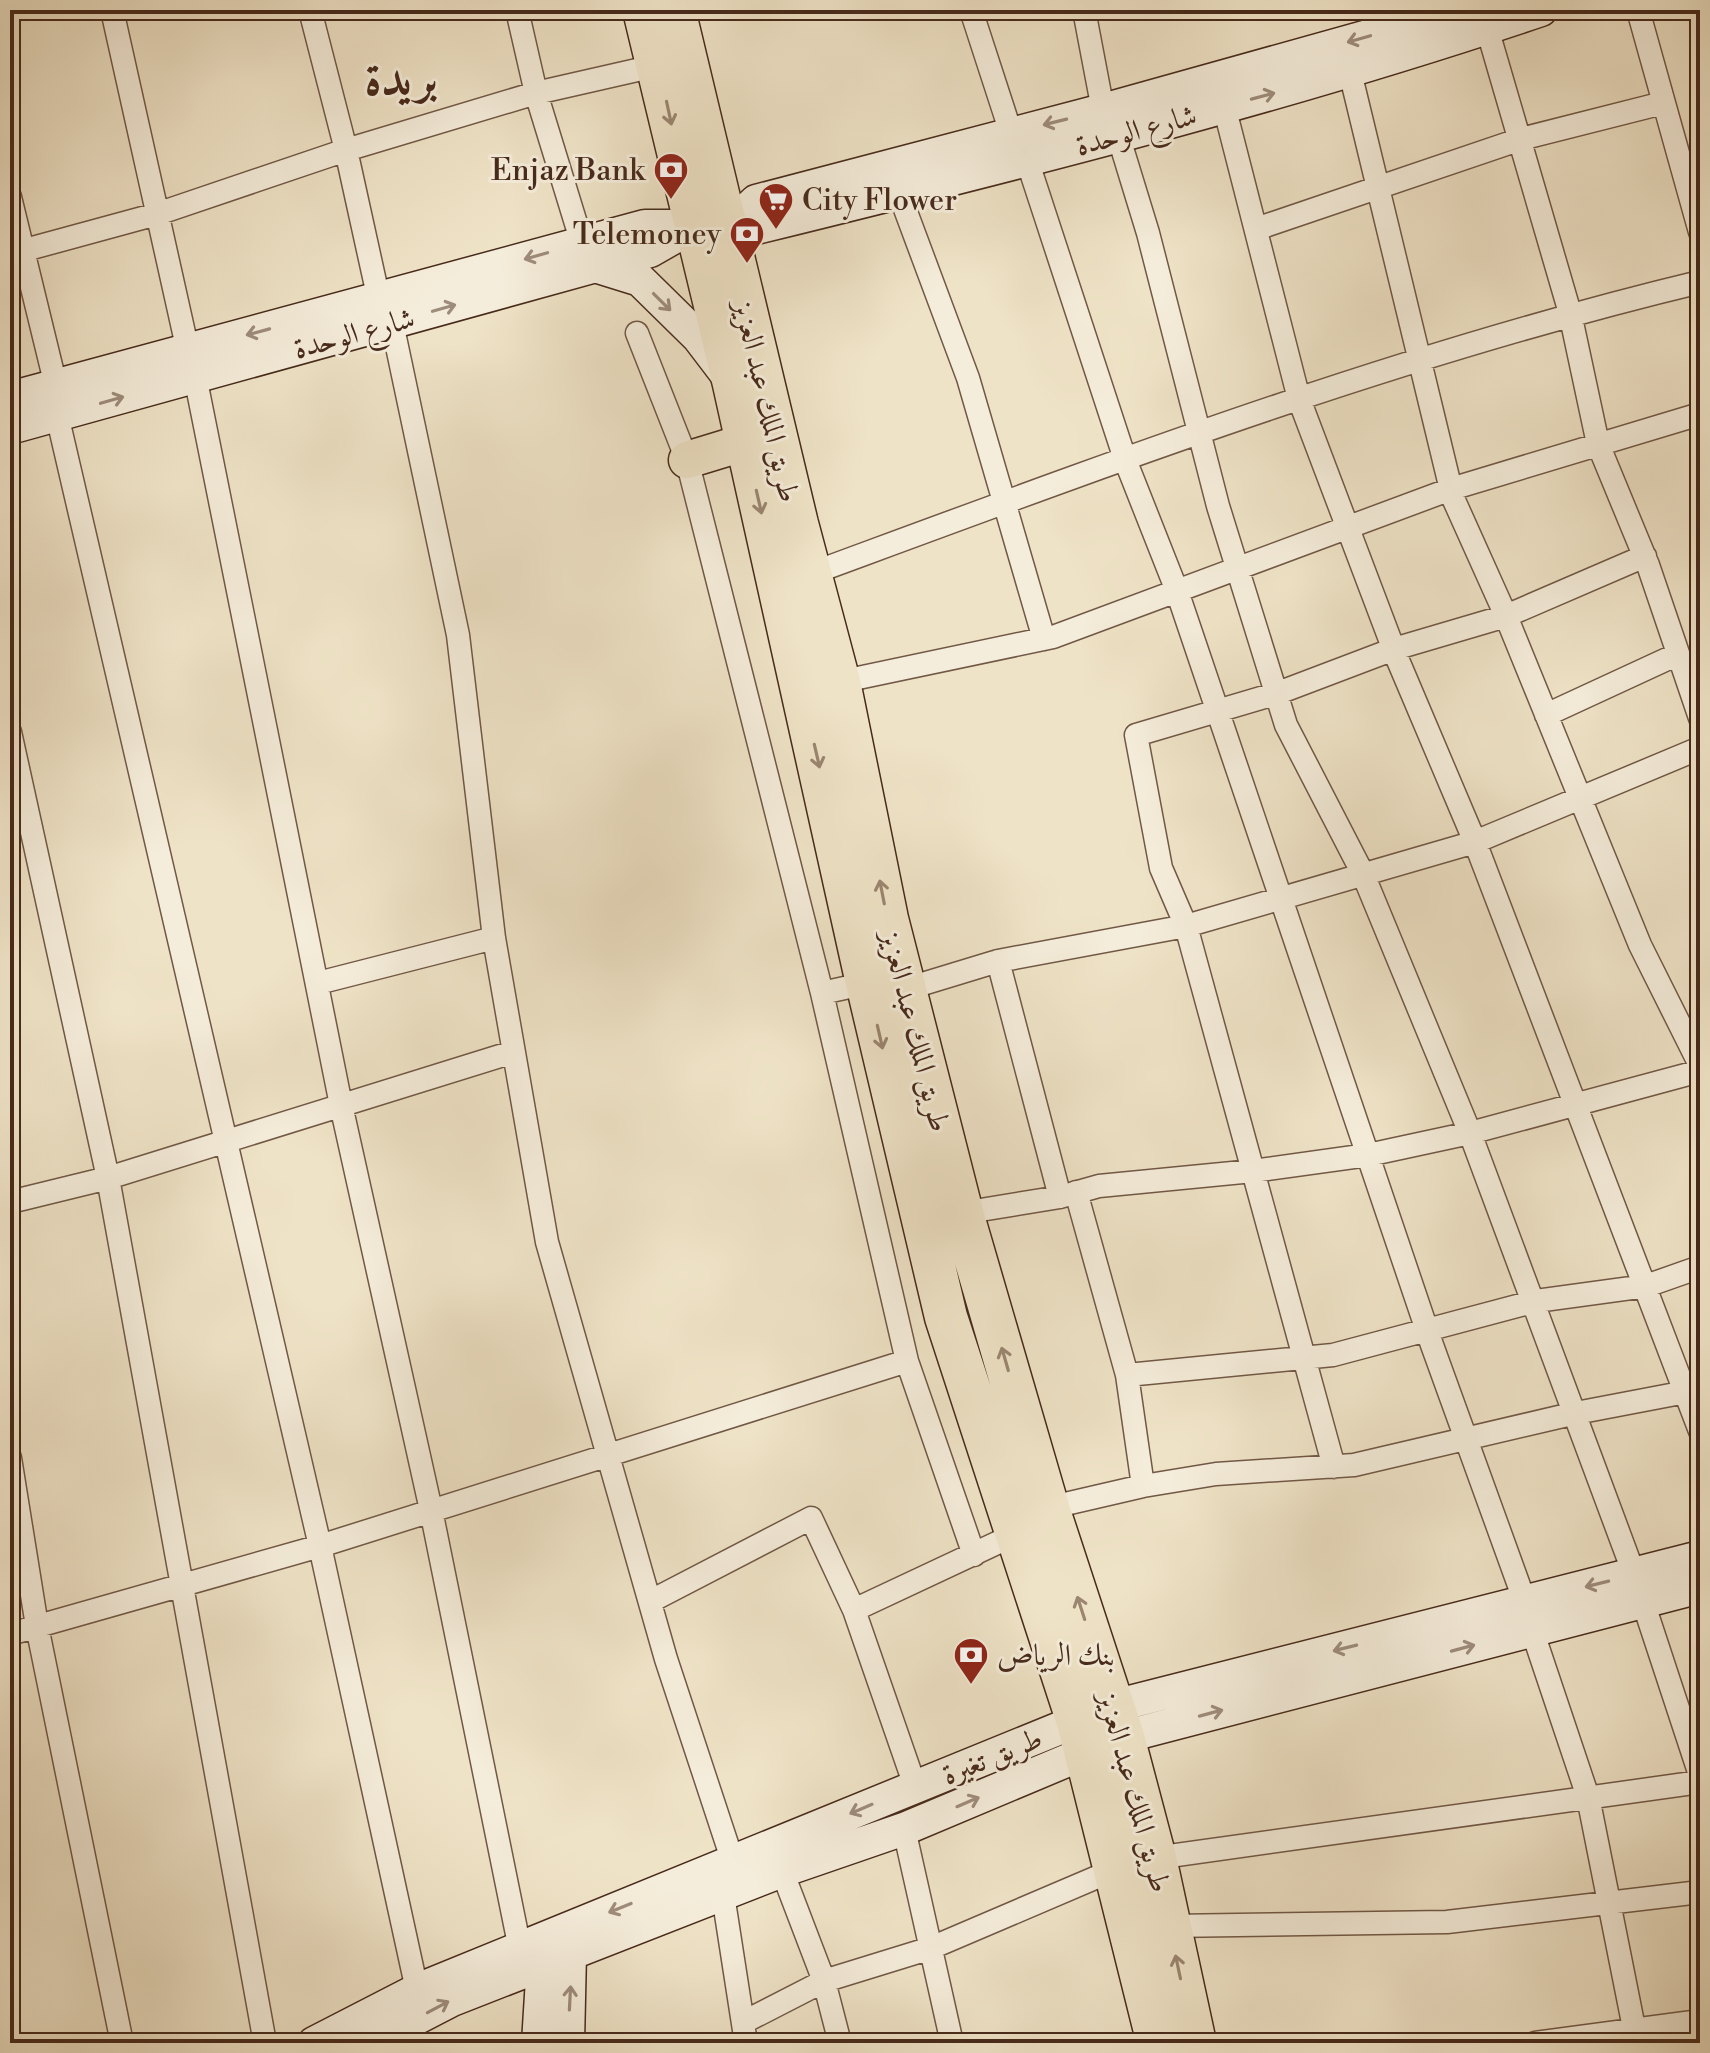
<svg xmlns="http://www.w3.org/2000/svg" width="1710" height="2053" viewBox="0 0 1710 2053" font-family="'Libre Bodoni',Amiri,serif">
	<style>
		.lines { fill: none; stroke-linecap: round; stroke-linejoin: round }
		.street-casing { stroke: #715846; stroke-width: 25 }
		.secondary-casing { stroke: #472a1b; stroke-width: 35 }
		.primary-casing { stroke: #472a1b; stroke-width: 39 }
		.highway-casing { stroke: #472a1b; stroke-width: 45 }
		.street { stroke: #f5eddb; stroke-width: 22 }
		.secondary { stroke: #f5eddb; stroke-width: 32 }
		.primary { stroke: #efe3c7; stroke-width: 36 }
		.highway { stroke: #efe3c7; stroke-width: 42 }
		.oneway { stroke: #9e8c7b }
		.oneway2 { stroke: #9b8671 }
		.labels { text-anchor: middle; stroke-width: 6; stroke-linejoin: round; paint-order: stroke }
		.street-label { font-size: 30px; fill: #472a1b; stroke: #f5eddb }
		.poi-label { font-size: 30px; fill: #472a1b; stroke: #f5eddb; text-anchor: end }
		.town-label { font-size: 46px; font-weight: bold; fill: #472a1b; stroke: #f5eddb }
	</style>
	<rect width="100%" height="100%" fill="#efe3c7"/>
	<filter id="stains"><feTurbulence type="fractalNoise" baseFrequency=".0025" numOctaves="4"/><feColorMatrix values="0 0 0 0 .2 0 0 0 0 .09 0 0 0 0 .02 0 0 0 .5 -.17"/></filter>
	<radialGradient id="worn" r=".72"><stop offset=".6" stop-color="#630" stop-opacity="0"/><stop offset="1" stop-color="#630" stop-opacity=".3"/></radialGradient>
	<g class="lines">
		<defs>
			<path id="street" d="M112,10L188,351
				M310,10L346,150L379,300
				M517,10L536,93L582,243
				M971,10L1011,133
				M1084,10L1103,110
				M1638,10L1700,232
				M1487,28L1570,313L1598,444L1648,565L1700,718
				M1350,72L1453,498L1506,616L1640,945L1700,1065
				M1224,106L1299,399L1397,658L1475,842L1700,1431
				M1118,135L1148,233L1218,506L1286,725L1363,874L1470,1133L1634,1574
				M1027,160L1126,462L1177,591L1432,1345L1525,1602
				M899,193L968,378L1044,639
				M10,197L56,386
				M1256,229L1521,139L1663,103
				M10,254L157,214L346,150L536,93L659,65
				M392,323L458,635L494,938L547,1242L666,1659L733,1862
				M637,333L687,460L822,993L907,1361L974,1555
				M195,376L341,1105L431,1510L520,1949
				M57,415L320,1546L417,1990
				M810,574C1103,466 1396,355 1700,282
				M839,682L1053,637L1451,489L1700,414
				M1546,715L1678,654
				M10,732L108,1178L265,2043
				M998,961L1060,1197
				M318,983L494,938
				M906,989L998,961L1186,926L1475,842L1700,748
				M822,993L867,983
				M1076,1192L1127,1375L1143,1486
				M10,1202L108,1178L513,1052
				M962,1213L1060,1197L1099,1186L1253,1171L1368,1155L1470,1133L1700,1071
				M1127,1375L1333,1355L1536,1301L1646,1286L1700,1267
				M10,1458L37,1626L122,2043
				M1334,1467L1186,926L1161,868L1136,735L1278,693L1394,649L1506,616L1645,556
				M1048,1508L1143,1486L1216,1474L1354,1465L1576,1413L1686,1392
				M651,1601L811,1518L854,1610L915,1786
				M1643,1602L1700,1775
				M854,1610L1014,1535
				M1532,1630L1588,1797L1637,2043
				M10,1634L320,1546L907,1361
				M904,1829L952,2043
				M1155,1858L1700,1782
				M782,1871L824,1981L840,2043
				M723,1895L746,2043
				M1169,1926L1447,1922L1700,1892
				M744,2022L824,1981L931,1948L1116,1869
				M1535,2043L1700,2021"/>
			<path id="secondary" d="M726,229H752C1017,164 1283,97 1541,10
				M726,229L756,201L1103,110L1461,10
				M595,266L640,280L698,337L730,379
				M10,398L645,226H690
				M10,428L650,251L694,226
				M314,2043L417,1990L1114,1706L1700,1557
				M369,2043L452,2000L782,1871L904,1829L1123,1737L1700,1587
				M538,2043L543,1963
				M568,2043L570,1953"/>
			<path id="primary" d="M687,460L746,442"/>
			<path id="highway" d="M644,10L734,384L867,983L946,1317L1078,1722L1158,2043
				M674,10L797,524L839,682L887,919L962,1213L1048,1508L1123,1737L1155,1858L1195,2043"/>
		</defs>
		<use href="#street" class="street-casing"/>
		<use href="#secondary" class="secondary-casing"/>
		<use href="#primary" class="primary-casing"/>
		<use href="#highway" class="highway-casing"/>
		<use href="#street" class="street"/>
		<use href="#secondary" class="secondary"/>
		<use href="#primary" class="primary"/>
		<use href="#highway" class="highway"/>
	</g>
	<defs><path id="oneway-shaft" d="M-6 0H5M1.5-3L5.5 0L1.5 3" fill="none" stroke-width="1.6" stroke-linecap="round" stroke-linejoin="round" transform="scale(2)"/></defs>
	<g class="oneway">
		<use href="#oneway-shaft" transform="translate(1359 39) rotate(164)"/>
		<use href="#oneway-shaft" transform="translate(1263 96) rotate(-15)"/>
		<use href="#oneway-shaft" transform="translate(1055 122) rotate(166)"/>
		<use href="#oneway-shaft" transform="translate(536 256) rotate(164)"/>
		<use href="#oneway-shaft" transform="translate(662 302) rotate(45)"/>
		<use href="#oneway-shaft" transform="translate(444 308) rotate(-16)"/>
		<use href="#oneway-shaft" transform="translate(258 332) rotate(165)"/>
		<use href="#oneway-shaft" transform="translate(112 400) rotate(-16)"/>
		<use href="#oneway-shaft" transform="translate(1597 1584) rotate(166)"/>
		<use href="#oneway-shaft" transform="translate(1345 1648) rotate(166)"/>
		<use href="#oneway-shaft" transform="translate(1463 1648) rotate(-15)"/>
		<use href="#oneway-shaft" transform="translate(1211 1713) rotate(-15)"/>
		<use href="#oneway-shaft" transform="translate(968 1802) rotate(-23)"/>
		<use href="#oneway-shaft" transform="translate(861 1809) rotate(157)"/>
		<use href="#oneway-shaft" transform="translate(620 1908) rotate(158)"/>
		<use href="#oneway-shaft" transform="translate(570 1998) rotate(-87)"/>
		<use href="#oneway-shaft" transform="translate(438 2007) rotate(-28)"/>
	</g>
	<g class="oneway2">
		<use href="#oneway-shaft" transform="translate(669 113) rotate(78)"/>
		<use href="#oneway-shaft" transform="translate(759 502) rotate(77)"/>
		<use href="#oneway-shaft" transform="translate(817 756) rotate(77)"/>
		<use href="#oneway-shaft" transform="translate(882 892) rotate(-101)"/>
		<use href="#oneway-shaft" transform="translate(880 1037) rotate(77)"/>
		<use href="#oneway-shaft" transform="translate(1005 1359) rotate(-106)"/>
		<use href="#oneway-shaft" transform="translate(1081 1608) rotate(-108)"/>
		<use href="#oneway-shaft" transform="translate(1178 1967) rotate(-102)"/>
	</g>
	<defs>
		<symbol id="bank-pin" viewBox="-11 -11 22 30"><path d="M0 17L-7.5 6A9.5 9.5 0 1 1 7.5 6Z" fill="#8f2418" stroke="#f5eddb"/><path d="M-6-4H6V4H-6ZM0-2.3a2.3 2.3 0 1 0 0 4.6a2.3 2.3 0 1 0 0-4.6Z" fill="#fff"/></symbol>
		<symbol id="supermarket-pin" viewBox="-11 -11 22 30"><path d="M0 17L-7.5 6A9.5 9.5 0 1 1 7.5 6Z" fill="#8f2418" stroke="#f5eddb"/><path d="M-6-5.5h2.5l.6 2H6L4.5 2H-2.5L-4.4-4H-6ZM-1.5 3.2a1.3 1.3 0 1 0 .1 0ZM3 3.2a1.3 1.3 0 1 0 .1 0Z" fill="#fff"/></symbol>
	</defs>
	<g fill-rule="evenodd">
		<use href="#bank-pin" x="651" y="150" width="40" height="54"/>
		<use href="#supermarket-pin" x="756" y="180" width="40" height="54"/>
		<use href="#bank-pin" x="727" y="214" width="40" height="54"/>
		<use href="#bank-pin" x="951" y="1635" width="40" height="54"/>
	</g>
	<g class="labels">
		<g class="street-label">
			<text transform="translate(1136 130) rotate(-15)" y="10">شارع الوحدة</text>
			<text transform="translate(354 333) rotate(-15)" y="10">شارع الوحدة</text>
			<text transform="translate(767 401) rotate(77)" y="10">طريق الملك عبد العزيز</text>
			<text transform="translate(916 1031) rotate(76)" y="10">طريق الملك عبد العزيز</text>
			<text transform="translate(992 1756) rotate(-22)" y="10">طريق تغيرة</text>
			<text transform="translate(1135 1792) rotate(75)" y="10">طريق الملك عبد العزيز</text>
		</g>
		<g class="poi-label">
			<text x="645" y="180">Enjaz Bank</text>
			<text x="802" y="210" text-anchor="start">City Flower</text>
			<text x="721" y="244">Telemoney</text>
			<text x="997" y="1665" text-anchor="start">بنك الرياض</text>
		</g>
		<g class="town-label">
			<text x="401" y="94">بريدة</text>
		</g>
	</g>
	<rect width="1710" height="2053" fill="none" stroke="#efe3c7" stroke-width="40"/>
	<rect x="12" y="12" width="1686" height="2029" fill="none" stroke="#472a1b" stroke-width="4"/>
	<rect x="20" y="20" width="1670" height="2013" fill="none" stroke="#472a1b" stroke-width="2"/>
	<rect width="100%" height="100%" filter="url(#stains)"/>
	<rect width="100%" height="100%" fill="url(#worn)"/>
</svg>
